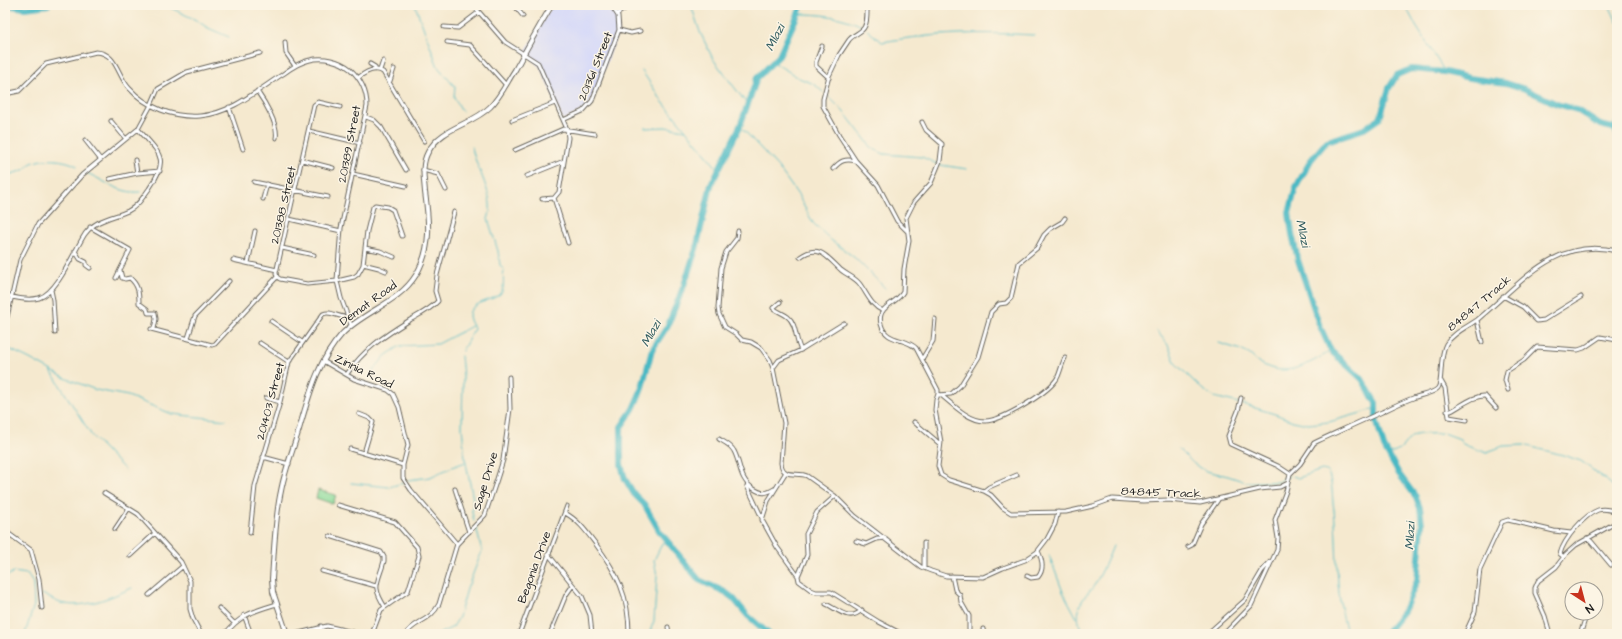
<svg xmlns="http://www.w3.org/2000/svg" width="1622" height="639" viewBox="0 0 1622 639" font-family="'Architects Daughter',sans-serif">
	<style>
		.built { fill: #d4d8f9 }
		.grass { fill: #8ada9a; stroke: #537b5b }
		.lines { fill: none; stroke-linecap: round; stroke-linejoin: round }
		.stream { stroke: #4bb9c4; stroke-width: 1 }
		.river { stroke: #4bb9c4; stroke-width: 6 }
		.street-casing { stroke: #68645b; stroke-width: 5 }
		.secondary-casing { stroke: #68645b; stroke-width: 6 }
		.street { stroke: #fff; stroke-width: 3 }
		.secondary { stroke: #fff; stroke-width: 4 }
		.labels { text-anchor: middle; stroke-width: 3; stroke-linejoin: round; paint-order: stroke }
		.street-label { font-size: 12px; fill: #1c1c1c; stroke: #fcf5e5 }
		.water-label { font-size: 13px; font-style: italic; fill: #2f5b5f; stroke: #fcf5e5 }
	</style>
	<rect width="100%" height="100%" fill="#fcf5e5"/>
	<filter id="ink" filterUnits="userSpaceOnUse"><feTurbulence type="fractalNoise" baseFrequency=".025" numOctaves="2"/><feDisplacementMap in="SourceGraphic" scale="8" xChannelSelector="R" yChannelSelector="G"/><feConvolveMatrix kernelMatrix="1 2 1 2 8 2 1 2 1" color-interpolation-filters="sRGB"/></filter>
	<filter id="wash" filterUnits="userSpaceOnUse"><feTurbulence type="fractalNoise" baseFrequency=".012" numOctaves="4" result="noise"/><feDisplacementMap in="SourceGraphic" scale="16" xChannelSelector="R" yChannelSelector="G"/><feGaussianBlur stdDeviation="0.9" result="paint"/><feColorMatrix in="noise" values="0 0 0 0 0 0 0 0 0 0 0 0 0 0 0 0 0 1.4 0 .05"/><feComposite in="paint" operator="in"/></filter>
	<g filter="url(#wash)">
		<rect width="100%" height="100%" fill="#f5e9cf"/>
		<path class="built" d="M553,5H611L617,14L619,30L598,86L587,108L563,120L540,67L524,53Z"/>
		<path class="grass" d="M318,490L336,495L333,504L316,498Z"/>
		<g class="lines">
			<path class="stream" d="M144,5L153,7L167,6L196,20L208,28L229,37
				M415,5L438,67L455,87L454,97L462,111
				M691,5L700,32L713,59L747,104
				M1405,5L1416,26L1445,72
				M1609,5L1617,22
				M798,14C820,14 842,16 862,26
				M867,30L882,42C934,33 981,32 1034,35
				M773,62L799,78L814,84L823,92
				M642,71L662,101L718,169
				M828,96L843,111L872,148L884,154L922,157L937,164
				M1617,119L1611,128L1617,139
				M740,126L778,167L798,195L813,223L831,240L855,258L885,288
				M645,128L665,127L686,130
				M940,165L967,169
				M87,173C105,181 120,194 140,192
				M5,177C11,173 17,173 23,170C26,169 27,166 30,164C40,157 67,159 77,166
				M1157,331L1168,345L1176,364L1202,389L1214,397L1239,403
				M1219,343C1227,346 1237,348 1245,352C1251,354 1254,360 1260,363C1285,379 1309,364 1331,351
				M5,347L28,358L65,378L96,390L128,396L172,414L226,420
				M462,351L474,329C473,325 471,323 470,320C464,303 491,302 500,294C506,288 502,277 504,270L500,265L498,251L488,219C497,197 475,168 472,147
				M461,356L463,376L462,427L465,458L473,499L472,512L474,521
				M51,371L92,436L125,470
				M372,372L385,356L400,346L438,344L472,326
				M1242,404L1275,414L1293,421L1308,424L1329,422L1375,409
				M1444,433L1460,439L1463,444L1475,449L1487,452L1503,446L1524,445L1563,455L1581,461L1611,484L1617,491
				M1179,449L1194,464L1206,471L1228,476L1246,482H1278L1289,476
				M1388,455C1393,453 1399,451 1402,448C1406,444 1408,439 1413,436C1422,432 1431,435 1441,433
				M1293,476L1298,478L1322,470L1328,472C1332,482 1332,491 1333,502C1339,545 1333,594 1348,634
				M408,480L430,477L457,465L466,462
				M351,483L389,487L403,483
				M1049,555L1063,592L1077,618
				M5,578L13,572L27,574L33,583L34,605L25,634
				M42,594C49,597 57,603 65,604C88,608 111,597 132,588
				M439,634L453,627L459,617L467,589L482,551L476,527
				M649,634L654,621L657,576L654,560L665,538
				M1083,634C1077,622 1076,609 1084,598C1087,592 1091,591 1095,584C1102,572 1108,559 1113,546"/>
			<path class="river" d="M6,5L25,8L48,5
				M769,634L748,616L733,598L725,592L699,580L660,532L644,504L634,494L625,479L621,464V427L633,409L641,391L652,350L668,325L684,285L696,249L711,185L740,126L757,78L779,56L802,5
				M1386,634L1404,611L1417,581L1422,524L1420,508L1416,497L1399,474L1384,447L1376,419V403L1362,379L1331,351L1319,324L1298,260L1292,234L1289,213L1296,187L1311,160L1327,141L1364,129L1380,118L1389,88L1397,75L1411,69L1445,72L1469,78L1506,83L1525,89L1557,104L1577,110L1600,125L1617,129"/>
		</g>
	</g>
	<g filter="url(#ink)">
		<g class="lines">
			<defs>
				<path id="street" d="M473,5L505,42L538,63L567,129L568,138L559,192L554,198L542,199
					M514,5L523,16
					M867,5C867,13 868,25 862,30C857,34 852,36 849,40L839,55L829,76L823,99V106L839,135L856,161L878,185L897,221L908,232
					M617,14L631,5
					M444,27L458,28L479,12
					M619,30L631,33L640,31
					M285,42L286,53L295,66
					M447,42L470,45L506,85
					M822,46L816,62V66L829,78
					M370,64L375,67V69
					M380,70L383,61
					M358,78C365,72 374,66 383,72L424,141
					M390,81L394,69
					M257,91C264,101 279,125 276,138
					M5,94L19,91L46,64L96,52C117,53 117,75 129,88C146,107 173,118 200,116C230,114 258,90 283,74C291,68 300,62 310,60C323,57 339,60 350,69C361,79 367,91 367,106L341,228L338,266L337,281L341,298L351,325
					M229,107L243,149
					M340,107L318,102L314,105L276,273L277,277L280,279L307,284L337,281L354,277L358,274L363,265L367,231L373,207L375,205L388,207L393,210L402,236
					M366,117L374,120L381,127L406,170
					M512,120L555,103
					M563,120L583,111L592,101L619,30L618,16L611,5
					M111,121L126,139
					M922,122L926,130L942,144L940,161L931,183L914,202L906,218L909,241L904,269L903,292C898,301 887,304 882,312C880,316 880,320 881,324C886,343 905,337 916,348L938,390V394L936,400L935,410L941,442L938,466L941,475L949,480L984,491L991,495L1003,508L1011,513L1066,512L1093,506L1112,499L1143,501L1168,500L1200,503L1260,489L1280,487L1288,483L1290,474L1300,464L1314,443L1318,441C1340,431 1361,421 1382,412C1392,407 1402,402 1413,398C1420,395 1433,394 1438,388C1443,382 1439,356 1446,344C1453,333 1467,327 1477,320C1520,285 1554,236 1617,251
					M309,131L360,143
					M85,140L100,159
					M515,150L563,129L595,134
					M135,160L137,173
					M302,160L333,168
					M833,169C840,161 845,158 856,161
					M423,170L438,174L446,190
					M353,174L406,186
					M527,176L564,161
					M110,179L137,173L160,171
					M254,182L328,197
					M554,198L568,243
					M263,199L267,184
					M289,219L341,231
					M90,227L130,250L116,278
					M738,231L737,238L726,252L721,268L718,308L719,314L725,327L736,334L742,340L751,342L761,348L770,360L773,368L784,423L781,463C783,480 798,471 807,476L835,496L855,516L872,529L921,567L931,571L946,576L983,577L1003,568L1025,560L1037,552L1047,539L1055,524L1058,512
					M282,248L314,255
					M365,248L380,251L394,257
					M75,251L80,259L86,262V265L90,268
					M800,257C819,243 827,257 841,270C847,275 854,277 859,283C867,293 870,305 883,311
					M233,260L277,270
					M248,263L255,231
					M363,264L379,268L386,271
					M120,270L122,278L125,279L130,278C138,285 139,292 139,303L147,309L148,313H155L156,319L154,329
					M51,290L53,300L55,333
					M5,295C16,298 28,301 39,298C58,292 74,251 85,234C96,219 112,218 128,211C138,206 143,197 149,189C170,158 160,154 138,129
					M1503,296L1523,307L1537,321L1544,320L1581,297
					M780,302L773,308C778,312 783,313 788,317C797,324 795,340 801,350
					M7,317L20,260L38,224L82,175L138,129L151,105L158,89L187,72L260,53
					M1477,320L1482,342
					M271,321L302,342
					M151,329L212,345L215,344L277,277
					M188,338L195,316L229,281
					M260,343L289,362
					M922,359L933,341L935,319
					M323,361L354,379L388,390L393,394L399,407L408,445L403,465V478L411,490L457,544
					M773,368L779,360L799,351L844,323
					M347,374C364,349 384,336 410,320C419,315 431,309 438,301L435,291L437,275L454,212
					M1441,381L1445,388L1449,417L1467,420
					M1508,390L1505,380L1507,371L1524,360L1537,347L1578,350L1584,348L1600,337L1617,340
					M938,395L951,394L960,386L978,357L991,312L999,304L1006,303L1011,298L1019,263L1037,248L1044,235L1050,229L1062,222L1065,218
					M941,395C953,405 969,421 985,421C1002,421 1046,394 1056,380C1060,375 1061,365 1065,358
					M266,398L280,402
					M1241,398L1238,411L1228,436L1230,444L1278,466L1290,474
					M1447,411H1451C1461,406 1474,395 1485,396L1496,408
					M359,414L369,418L373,422L364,453
					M914,422L940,444
					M719,439C724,442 731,445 734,451C741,464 739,480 754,489C762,494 766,494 774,489
					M350,449L403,465
					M263,457L289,464
					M786,472L768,501L762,520L777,547L798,576
					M747,486L762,518
					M455,489L469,532
					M984,491L989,487L1017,475
					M104,493L138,514L181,562L190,581V609L193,619L201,634
					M835,496L817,512L806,534L807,555L798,576L799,581L811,590L816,592H831L879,622L902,634
					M338,505L395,522L417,547L419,556L408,591L381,610L372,634
					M565,513C578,520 586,531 595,543C617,573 629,595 629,634
					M115,529L129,508
					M5,531L31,550L39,579L42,608
					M250,533L255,486L280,402L289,362L323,314C331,310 338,318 348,317
					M330,536L381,552L384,557V561C378,584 371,585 385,607
					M1587,538L1591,541L1611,565
					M856,541L866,544L877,539L885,538
					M924,543V568
					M1188,547L1192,545L1201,524L1218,500
					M548,554L582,596L590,615L592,634
					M130,556L155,533
					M1564,557L1560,554C1564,539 1584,515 1598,510C1604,508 1611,510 1617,512
					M322,571L376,586
					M952,576L955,590L960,595L961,602L969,616V629
					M1027,576L1031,578L1038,577C1045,569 1042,559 1038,551
					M149,595L183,566
					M826,604C839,610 849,622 862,610
					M219,608L234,623
					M244,615L251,634
					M321,626L323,634
					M668,627L669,634
					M983,629L984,634
					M1208,633L1245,600L1262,571L1270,562
					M225,634C241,614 254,611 277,604
					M295,634L327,626L361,634
					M406,634C414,621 431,621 439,604L457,544L485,515L497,479L503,460L510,409L509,377
					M519,634L567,506
					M550,634L566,595L573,585
					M1224,634L1251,606L1277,550L1278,538L1275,520L1286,491L1288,483
					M1465,634L1475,612L1480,569L1502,522L1508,520L1554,531L1571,533
					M1550,634L1545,616L1535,593V588L1538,581L1556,567L1566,554L1576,545L1617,522
					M1579,634L1581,632L1587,613"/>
				<path id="secondary" d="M287,634L273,592L272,579C274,552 275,517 281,491C285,469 294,447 300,426C310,392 318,361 342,334C364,311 399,303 416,275C432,248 429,221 425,192C424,178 421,165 428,152C441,127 472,125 490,107C501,96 507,82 515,70C527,48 539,26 552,5"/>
			</defs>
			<use href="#street" class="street-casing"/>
			<use href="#secondary" class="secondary-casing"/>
			<use href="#street" class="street"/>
			<use href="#secondary" class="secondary"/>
		</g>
	</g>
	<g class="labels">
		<g class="street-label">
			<text transform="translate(595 66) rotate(-68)" y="4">201361 Street</text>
			<text transform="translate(349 144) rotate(-79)" y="4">201389 Street</text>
			<text transform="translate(283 205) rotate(-77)" y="4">201388 Street</text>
			<text transform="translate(368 303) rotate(-36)" y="4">Demat Road</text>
			<text transform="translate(1479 303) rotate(-40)" y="4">84847 Track</text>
			<text transform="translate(364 371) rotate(26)" y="4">Zinnia Road</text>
			<text transform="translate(270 401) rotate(-75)" y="4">201403 Street</text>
			<text transform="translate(485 481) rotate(-73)" y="4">Sage Drive</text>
			<text transform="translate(1161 492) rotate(2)" y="4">84845 Track</text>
			<text transform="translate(534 567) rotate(-70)" y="4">Begonia Drive</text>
		</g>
		<g class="water-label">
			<text transform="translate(774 37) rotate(-63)" y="5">Mlazi</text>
			<text transform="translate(1304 233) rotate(77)" y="5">Mlazi</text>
			<text transform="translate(650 333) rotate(-61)" y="5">Mlazi</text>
			<text transform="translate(1409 536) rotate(-88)" y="5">Mlazi</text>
		</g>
	</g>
	<rect width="1622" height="639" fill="none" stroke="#fcf5e5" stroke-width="20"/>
	<g transform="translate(1584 601) rotate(144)"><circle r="19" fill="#fcf5e5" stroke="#a29e95"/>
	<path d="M0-3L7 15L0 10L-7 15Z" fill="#c8321e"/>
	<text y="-6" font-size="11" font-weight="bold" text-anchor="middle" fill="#1c1c1c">N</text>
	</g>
</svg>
